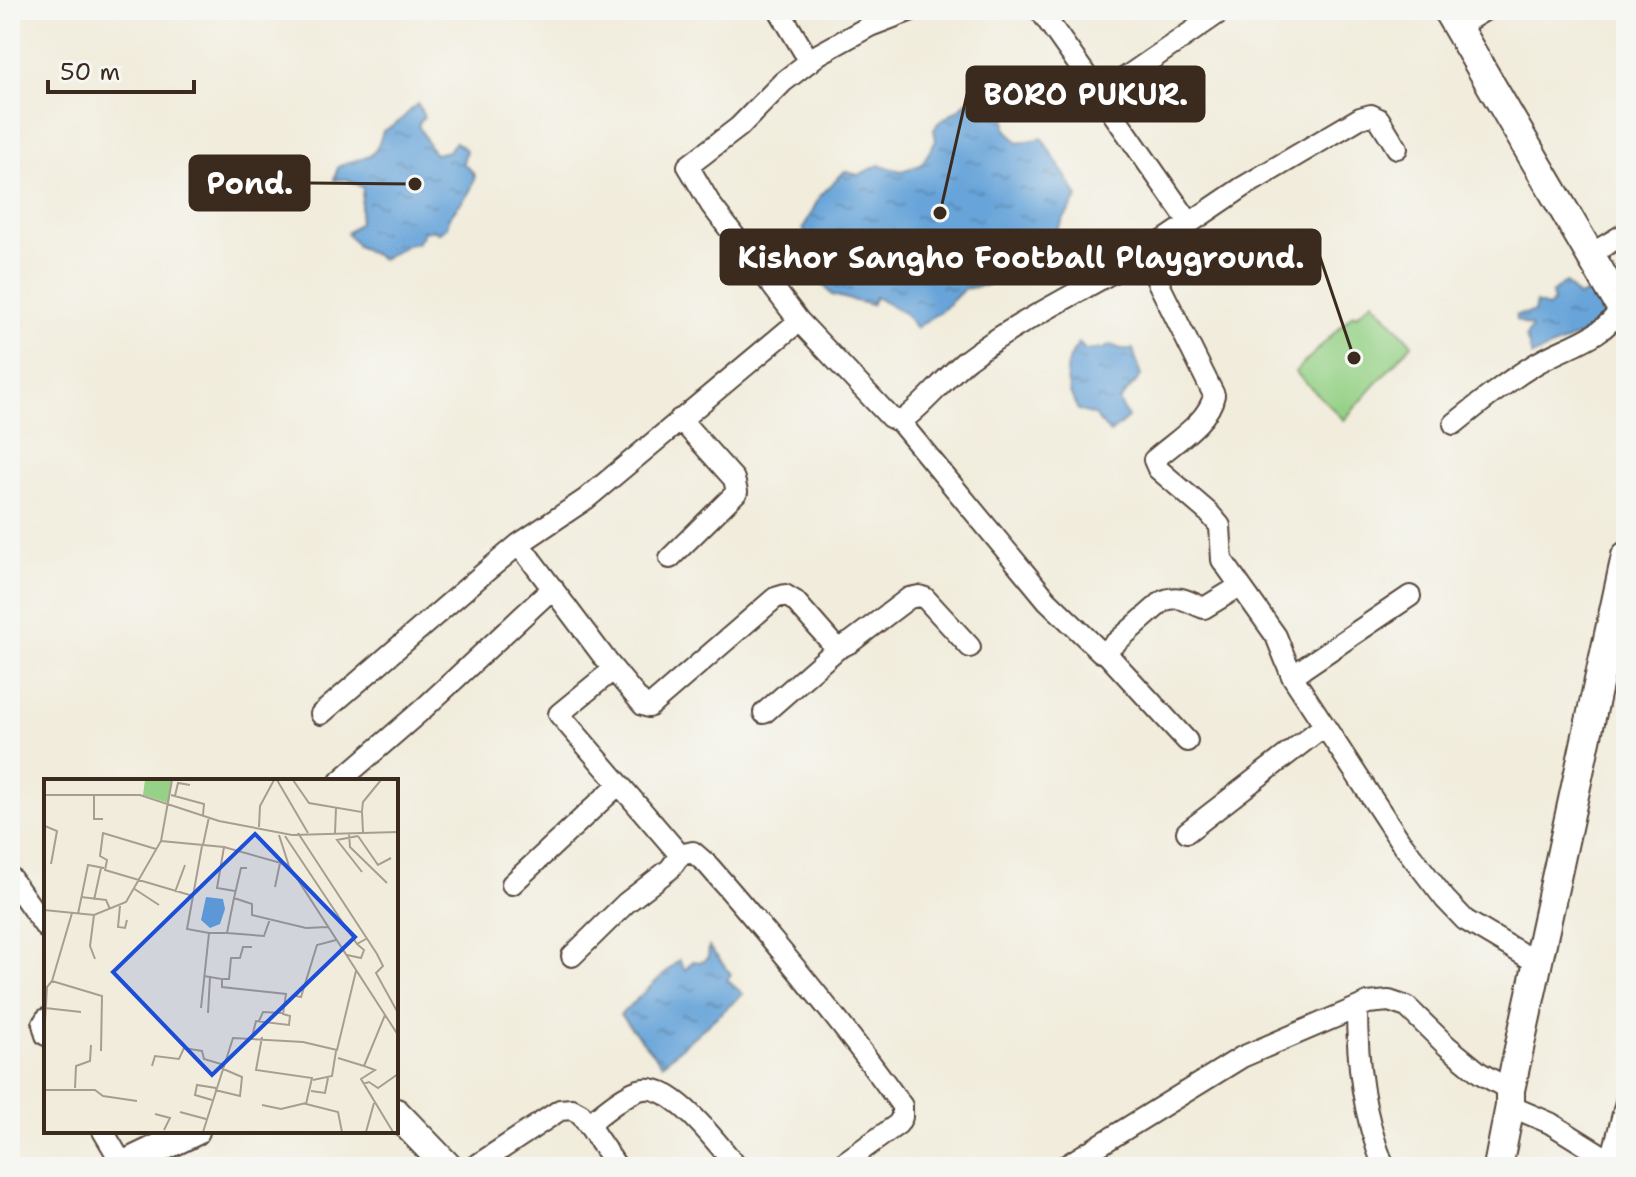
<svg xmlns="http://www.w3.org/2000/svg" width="1636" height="1177" viewBox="0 0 1636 1177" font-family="'Shantell Sans',sans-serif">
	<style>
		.pitch { fill: #95d186; stroke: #687e52; stroke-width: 2 }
		.water { fill: url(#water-ripples); stroke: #52677c; stroke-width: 2 }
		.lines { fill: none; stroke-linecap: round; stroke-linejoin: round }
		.street-casing { stroke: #56473a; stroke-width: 24 }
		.secondary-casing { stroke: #56473a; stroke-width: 32 }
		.street { stroke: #fff; stroke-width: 20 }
		.secondary { stroke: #fff; stroke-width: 28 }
		.inset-road { fill: none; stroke: #a89e8f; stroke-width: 2 }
		.view { fill: #1d4ed8; fill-opacity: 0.15; stroke: #1d4ed8; stroke-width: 4 }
		.inset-edge { fill: none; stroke: #3b2a1e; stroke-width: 4 }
		.leader { fill: none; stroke: #3b2a1e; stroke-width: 3 }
		.callout-dot { fill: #3b2a1e; stroke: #f6f6f2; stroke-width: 3 }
		.callout { fill: #3b2a1e; stroke: #3b2a1e; stroke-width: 3 }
		.callout-label { font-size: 30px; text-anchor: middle; font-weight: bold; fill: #fff }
	</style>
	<defs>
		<pattern id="water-ripples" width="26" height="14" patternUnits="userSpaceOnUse" patternTransform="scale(2)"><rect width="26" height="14" fill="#68a4d9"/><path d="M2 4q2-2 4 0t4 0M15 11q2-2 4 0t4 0" fill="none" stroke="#5786af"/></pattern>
	</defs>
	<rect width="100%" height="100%" fill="#f6f6f2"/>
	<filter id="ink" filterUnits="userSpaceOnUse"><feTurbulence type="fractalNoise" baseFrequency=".0125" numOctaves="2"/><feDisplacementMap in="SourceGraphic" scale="16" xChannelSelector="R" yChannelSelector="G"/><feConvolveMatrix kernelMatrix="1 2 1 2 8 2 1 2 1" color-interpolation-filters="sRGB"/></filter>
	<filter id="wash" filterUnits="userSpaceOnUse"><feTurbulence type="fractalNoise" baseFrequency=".006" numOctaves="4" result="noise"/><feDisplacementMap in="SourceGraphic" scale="32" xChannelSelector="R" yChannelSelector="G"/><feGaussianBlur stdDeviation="1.8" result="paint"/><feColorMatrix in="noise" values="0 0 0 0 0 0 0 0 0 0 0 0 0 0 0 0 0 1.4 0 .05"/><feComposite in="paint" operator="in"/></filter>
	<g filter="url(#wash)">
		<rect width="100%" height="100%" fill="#f1ecdb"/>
		<path class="pitch" d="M1373,301L1412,344L1344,420L1295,372L1353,314L1356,316Z"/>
		<path class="water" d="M982,87L1005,107L1006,129L1018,143L1042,138L1078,197L1031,269H1014L987,285L964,289L945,308L916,328L904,313L875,297L871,305L832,295L799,256L815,246L803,229L820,196L845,171L858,175L879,165L901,171L921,165L936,141L934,130L938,123L959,109Z
			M418,104L424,117L418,125L434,154L449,151L455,142L466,150L463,163L475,175C471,202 451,204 447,227L438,233L433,229L424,232L417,243L409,244L382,259L357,246L347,233L359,223L363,188L347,179L334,180L338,167C365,153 373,167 383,131C403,122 402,116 418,104Z
			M1563,283H1566L1578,297L1595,290L1606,316L1603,325L1532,356L1526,337L1532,327L1516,320V315L1534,312L1536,303L1548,307L1553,302L1552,293Z
			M1079,343L1085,350L1103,349L1111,345L1121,349H1133L1141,376L1119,401L1128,418L1110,433L1094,415L1078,410C1065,386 1061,365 1079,343Z
			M709,947L731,974L727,980L743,994L662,1064L620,1015L679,960L685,970L693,961L702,962L708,957Z"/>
	</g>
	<g filter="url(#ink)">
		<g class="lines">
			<defs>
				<path id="street" d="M779,10L810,62
					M912,10L870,26L819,54L783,82L739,127L688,166L711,205L799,321L890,417L900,422C925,405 944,378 968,359C1023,318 1085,290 1144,254
					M1040,10L1100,95
					M1457,27L1485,10
					M1397,148L1379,119L1371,115L1360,118L1243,187L1144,254L1214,395C1209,422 1174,442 1154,460L1158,469L1209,513L1220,526L1222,560L1276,636L1292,676L1400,841L1445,899L1465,920L1539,964
					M1189,222L1100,95L1223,10
					M1589,255L1626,233
					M900,422L1047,600L1101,652H1105L1163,601C1180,594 1188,602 1204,608L1240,586
					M1454,424C1480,403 1506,382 1534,365C1564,346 1602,340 1621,308
					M519,544L609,664V673L559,714L680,855L693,852L708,865C776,943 842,1022 902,1106V1117L898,1124L838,1167
					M670,558L737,492L734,479L680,419
					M1105,652L1187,741
					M609,664L643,705L649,707L775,598L785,595L795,601L837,649L851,642L909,598L919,596L925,598L970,647
					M1292,676L1410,596
					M764,713L837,649
					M321,714L483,574L519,544L586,499L799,321
					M340,781L423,709L553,588
					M1187,832L1324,726
					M10,877L46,928
					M512,884L618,785
					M572,956L626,903L670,869L680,855
					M1357,1008C1357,1063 1363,1115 1384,1167
					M46,1019L43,1024L46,1035
					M1510,1106L1550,1123L1611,1161
					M588,1124C603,1113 621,1096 639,1090C671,1079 719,1146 737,1167
					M103,1131L123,1165
					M474,1167L560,1110L572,1109L581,1114L617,1167
					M1064,1167L1242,1057L1368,1003L1389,1001L1407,1007L1447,1046L1480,1073L1510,1090
					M1615,1167L1611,1161L1626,1102"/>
				<path id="secondary" d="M1447,10L1626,316
					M396,1113L448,1167
					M120,1167L195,1131
					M1498,1167L1510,1106V1090L1626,556"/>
			</defs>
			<use href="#street" class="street-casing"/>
			<use href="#secondary" class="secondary-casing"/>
			<use href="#street" class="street"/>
			<use href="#secondary" class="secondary"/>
		</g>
	</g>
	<g transform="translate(44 779)">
		<rect width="354" height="354" fill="#f1ecdb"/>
		<path d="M101,1H128L125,24L99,16Z" fill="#95d186"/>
		<path d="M162,118L179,120L181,130L176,145L166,149L157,141Z" fill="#68a4d9"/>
		<path class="inset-road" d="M233,1L264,54M249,1L265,24L318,33L319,53M0,16H96L175,42L248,56L354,53M1,16V47L13,52L7,85M50,16V40H59M127,16L160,25L159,36M131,17L134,4L146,6M318,32L319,23L337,1M215,48L216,27L230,1M254,54L333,175L339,187L332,194L354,234M291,54L292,29M305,55L306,68L343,104M235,56L245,87L354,256M241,57L313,165M314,57L293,61L318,93M314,57L334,86L347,79M117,62L180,68L244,86M159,66L165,38M180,68L173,109L191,112M112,70L59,54L56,77L63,81L61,91L149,117L158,67M203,89H197L190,119L208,125V136L262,149L284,148M231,108L236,84M89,109L115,126M131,113L141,86M149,117L143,150L165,154H183L190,119M37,118L62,121L66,130M50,121L57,89M76,127L74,148L81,149L83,141M0,131L50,136L82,123L117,62L128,1M28,134L8,202L58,217L57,272M34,135L44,86L60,89M50,136L46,167L51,180M183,154L220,157L226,140M303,176L317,179L320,171L313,165L322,160M160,197L178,200V208L242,215L239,235L246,237L245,246L212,242L208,258M179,200H185L187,179H196L199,168H208M252,217L257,218L273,166L292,161M1,229L37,233M157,229L165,154M164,234L166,198M341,236L320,287L331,291L317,300L349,353M215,242L219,233L238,234M218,258L212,291L268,299L262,325L294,333L298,353M0,259L3,208L8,202M294,279L320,287M108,287L111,277L135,280L140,269L158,272L160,280L177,285M269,301L288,297L292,272M319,305L325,303L334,309L354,295M31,309L32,287L46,282L47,266M0,311H51L59,317L93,322M171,311L196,317L198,298L177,289M267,312L281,314L284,299M168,321L151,316L153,306L172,309M218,326L237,330L262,324M136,333L162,340M111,335L126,339L120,351M159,353L189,259L259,263L293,271L312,192M322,353L330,324"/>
		<path class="view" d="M211,55L311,158L168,296L69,193Z"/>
		<rect width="354" height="354" class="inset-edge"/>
	</g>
	<path class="leader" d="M940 213L967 94M415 184L309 183M1354 358L1320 257"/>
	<g class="callout-dot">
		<circle cx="940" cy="213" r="8"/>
		<circle cx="415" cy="184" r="8"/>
		<circle cx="1354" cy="358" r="8"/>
	</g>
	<g class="callout">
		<rect x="967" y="67" width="237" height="54" rx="8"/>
		<rect x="190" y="156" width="119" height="54" rx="8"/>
		<rect x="721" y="230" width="599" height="54" rx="8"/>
	</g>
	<g class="callout-label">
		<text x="1086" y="105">BORO PUKUR.</text>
		<text x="250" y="194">Pond.</text>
		<text x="1021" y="268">Kishor Sangho Football Playground.</text>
	</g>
	<rect width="1636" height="1177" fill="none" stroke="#f6f6f2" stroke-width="40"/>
	<path d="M48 80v12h146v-12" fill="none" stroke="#3b2a1e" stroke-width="4"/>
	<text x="60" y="80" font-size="24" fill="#3b2a1e" stroke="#f6f6f2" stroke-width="6" paint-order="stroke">50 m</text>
</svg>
